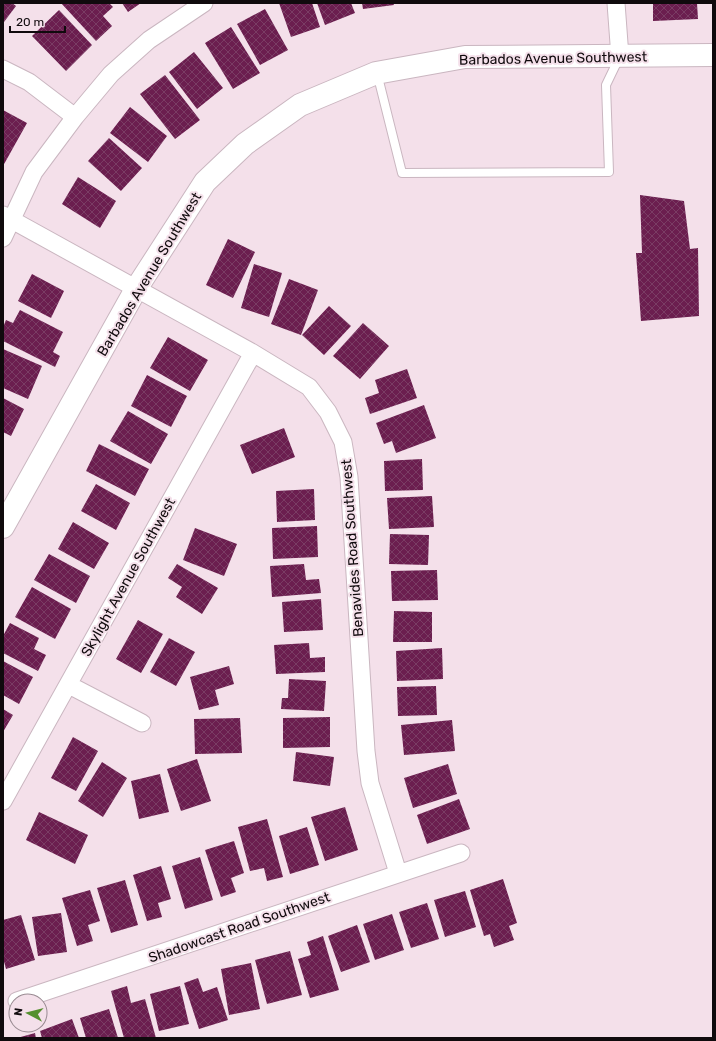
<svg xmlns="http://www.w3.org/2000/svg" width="716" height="1041" viewBox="0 0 716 1041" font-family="Rubik,sans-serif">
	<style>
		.building { fill: url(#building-cross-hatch) }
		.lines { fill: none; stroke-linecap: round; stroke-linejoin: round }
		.lane-casing { stroke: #cab6c0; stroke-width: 10 }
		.street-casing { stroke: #cab6c0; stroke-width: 19 }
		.secondary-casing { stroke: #cab6c0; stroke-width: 24 }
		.lane { stroke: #fff; stroke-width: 8 }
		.street { stroke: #fff; stroke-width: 17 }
		.secondary { stroke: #fff; stroke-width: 22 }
		.labels { text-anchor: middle; stroke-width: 4; stroke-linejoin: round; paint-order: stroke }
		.street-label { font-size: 14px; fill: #100a0d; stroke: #f4e0ea }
	</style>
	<defs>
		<pattern id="building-cross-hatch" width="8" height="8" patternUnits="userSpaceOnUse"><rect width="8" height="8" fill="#6b1e4f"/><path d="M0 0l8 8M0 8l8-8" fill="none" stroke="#7a3c64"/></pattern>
	</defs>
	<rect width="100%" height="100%" fill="#f4e0ea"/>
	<path class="building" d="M3,3H12L16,6L4,22Z
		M61,3H109L113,7L103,16L112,26L96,41Z
		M122,3H141L128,12Z
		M279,3H312L320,27L291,37Z
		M317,3H351L355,13L325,25Z
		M362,3H393L394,5L363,9Z
		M653,3H697L698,19L653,21Z
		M265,9L288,50L260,65L237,24Z
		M59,10L92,45L66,71L32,36Z
		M231,27L260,73L233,89L205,43Z
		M194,52L223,88L197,109L169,72Z
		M165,75L200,120L175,139L140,94Z
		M130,107L167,136L148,162L110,133Z
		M3,110L27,123L3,166Z
		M109,138L142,168L121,191L88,161Z
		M78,177L116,201L100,228L62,204Z
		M640,195L684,201L690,249L698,248L699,316L641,321L636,253H642Z
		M228,239L255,252L233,298L206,285Z
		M254,264L282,273L269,317L241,308Z
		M32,274L64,291L51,318L18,301Z
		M289,279L318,290L301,335L271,324Z
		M329,306L351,326L324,355L302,335Z
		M20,310L63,332L53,352L60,356L55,367L3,341V327L6,320L13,323Z
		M363,323L389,346L360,379L333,356Z
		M168,337L208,360L190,391L150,368Z
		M3,349L42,366L28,399L3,388Z
		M407,369L417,398L370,414L365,398L379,393L375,380Z
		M147,375L187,396L171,427L131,406Z
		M3,398L24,409L11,436L3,432Z
		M424,405L436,438L396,453L392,441L384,444L376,423Z
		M128,411L168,434L151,464L110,441Z
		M284,428L295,457L252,474L240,445Z
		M99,444L149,469L135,496L86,471Z
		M422,459L423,490L385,491L384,461Z
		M96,484L130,503L116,530L81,511Z
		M314,489L315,520L277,522L276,491Z
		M432,496L434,527L389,529L387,498Z
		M73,522L109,543L94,569L58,549Z
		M317,526L318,557L273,559L272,528Z
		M195,528L237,544L224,576L183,560Z
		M390,534L429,535L428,565L389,564Z
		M49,554L90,576L76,603L34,580Z
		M177,564L218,588L202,614L176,597L182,587L168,578Z
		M304,564L306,580L319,579L321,593L272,597L270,566Z
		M437,570L438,600L392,601L391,571Z
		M32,587L71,609L55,639L15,617Z
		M321,599L323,630L284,632L282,602Z
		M394,611L432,612V642H393Z
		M138,620L163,634L141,673L116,659Z
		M10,623L39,638L34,649L46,655L38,671L3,653V636Z
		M169,638L195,652L176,686L150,672Z
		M309,643L310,658L325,657V672L276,674L274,645Z
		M442,648L443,679L397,681L396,651Z
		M3,661L33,677L19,704L3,695Z
		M229,666L234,684L215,690L219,705L199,710L190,677Z
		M289,679L326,681L324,711L281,709L282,698H288Z
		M436,686L437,715L398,716L397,687Z
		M3,709L13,715L3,732Z
		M330,717V747L283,748V718Z
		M240,718L242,753L195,754L194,719Z
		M452,720L455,751L404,755L401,725Z
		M73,737L98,751L76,791L51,778Z
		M296,752L334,757L330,786L293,781Z
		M197,759L211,801L181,811L167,769Z
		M102,762L127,778L103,817L78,801Z
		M448,764L457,794L413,808L404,778Z
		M160,774L169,812L139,819L131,781Z
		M459,799L470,829L427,844L417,815Z
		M345,807L358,850L325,861L311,817Z
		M39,812L88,835L75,864L26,840Z
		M267,819L283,877L267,881L264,868L250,871L238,827Z
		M307,827L319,865L290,874L279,836Z
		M234,841L244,873L231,878L236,892L221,897L205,850Z
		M200,857L213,900L185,909L172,866Z
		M161,866L171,899L158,903L162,917L147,921L133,875Z
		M503,879L517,923L509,926L514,940L494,947L490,934L484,936L470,890Z
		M125,880L138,925L111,933L97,888Z
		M90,890L100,921L88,925L93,941L77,946L62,898Z
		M465,891L476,927L445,937L434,900Z
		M427,903L439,939L411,948L399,912Z
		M61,913L67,952L38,956L32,917Z
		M392,914L404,950L375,960L363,924Z
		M21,915L35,960L6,969L3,958V920Z
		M357,925L370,962L341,972L328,936Z
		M323,936L339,990L310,998L298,959L311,955L307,942Z
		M290,951L302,995L267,1004L255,960Z
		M251,963L260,1009L229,1015L221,969Z
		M198,978L203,992L217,987L228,1020L199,1029L184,983Z
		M127,986L131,1003L145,999L156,1038H124L111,991Z
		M180,986L189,1024L159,1031L150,994Z
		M109,1009L118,1038H86L80,1018Z
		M72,1019L79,1038H42L40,1031Z
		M35,1033L36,1038H17Z"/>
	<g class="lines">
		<defs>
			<path id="lane" d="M377,73L402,173L609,172L606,85L619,58"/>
			<path id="street" d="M616,3L620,57
				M3,69L29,82L75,117
				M3,215L253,353L309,387L328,412L343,442L349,477L366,751L370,783L398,873
				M3,238L34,172L75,117L111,74L149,40L204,3
				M69,685L142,723
				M3,801L253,353
				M17,1001L461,853"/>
			<path id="secondary" d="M3,527L136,289L205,182L245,144L300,105L376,73L465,57L713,55"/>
		</defs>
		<use href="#lane" class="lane-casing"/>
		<use href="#street" class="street-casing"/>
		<use href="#secondary" class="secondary-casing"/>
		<use href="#lane" class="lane"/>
		<use href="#street" class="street"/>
		<use href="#secondary" class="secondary"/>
	</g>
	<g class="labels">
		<g class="street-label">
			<text transform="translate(553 58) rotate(-1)" y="5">Barbados Avenue Southwest</text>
			<text transform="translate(149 274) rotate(-59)" y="5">Barbados Avenue Southwest</text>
			<text transform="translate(352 548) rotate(-94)" y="5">Benavides Road Southwest</text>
			<text transform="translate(128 577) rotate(-61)" y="5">Skylight Avenue Southwest</text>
			<text transform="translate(239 927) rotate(-19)" y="5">Shadowcast Road Southwest</text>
		</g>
	</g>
	<rect width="716" height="1041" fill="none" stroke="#100a0d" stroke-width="8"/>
	<g transform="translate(28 1013) rotate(277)"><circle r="19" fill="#f4e0ea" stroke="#998a92"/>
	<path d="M0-3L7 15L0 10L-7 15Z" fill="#54902e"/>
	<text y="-6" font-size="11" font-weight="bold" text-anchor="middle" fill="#100a0d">N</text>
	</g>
	<path d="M10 26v6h55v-6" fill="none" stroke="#100a0d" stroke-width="2"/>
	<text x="16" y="26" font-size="12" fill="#100a0d" stroke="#f4e0ea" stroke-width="3" paint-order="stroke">20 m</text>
</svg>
